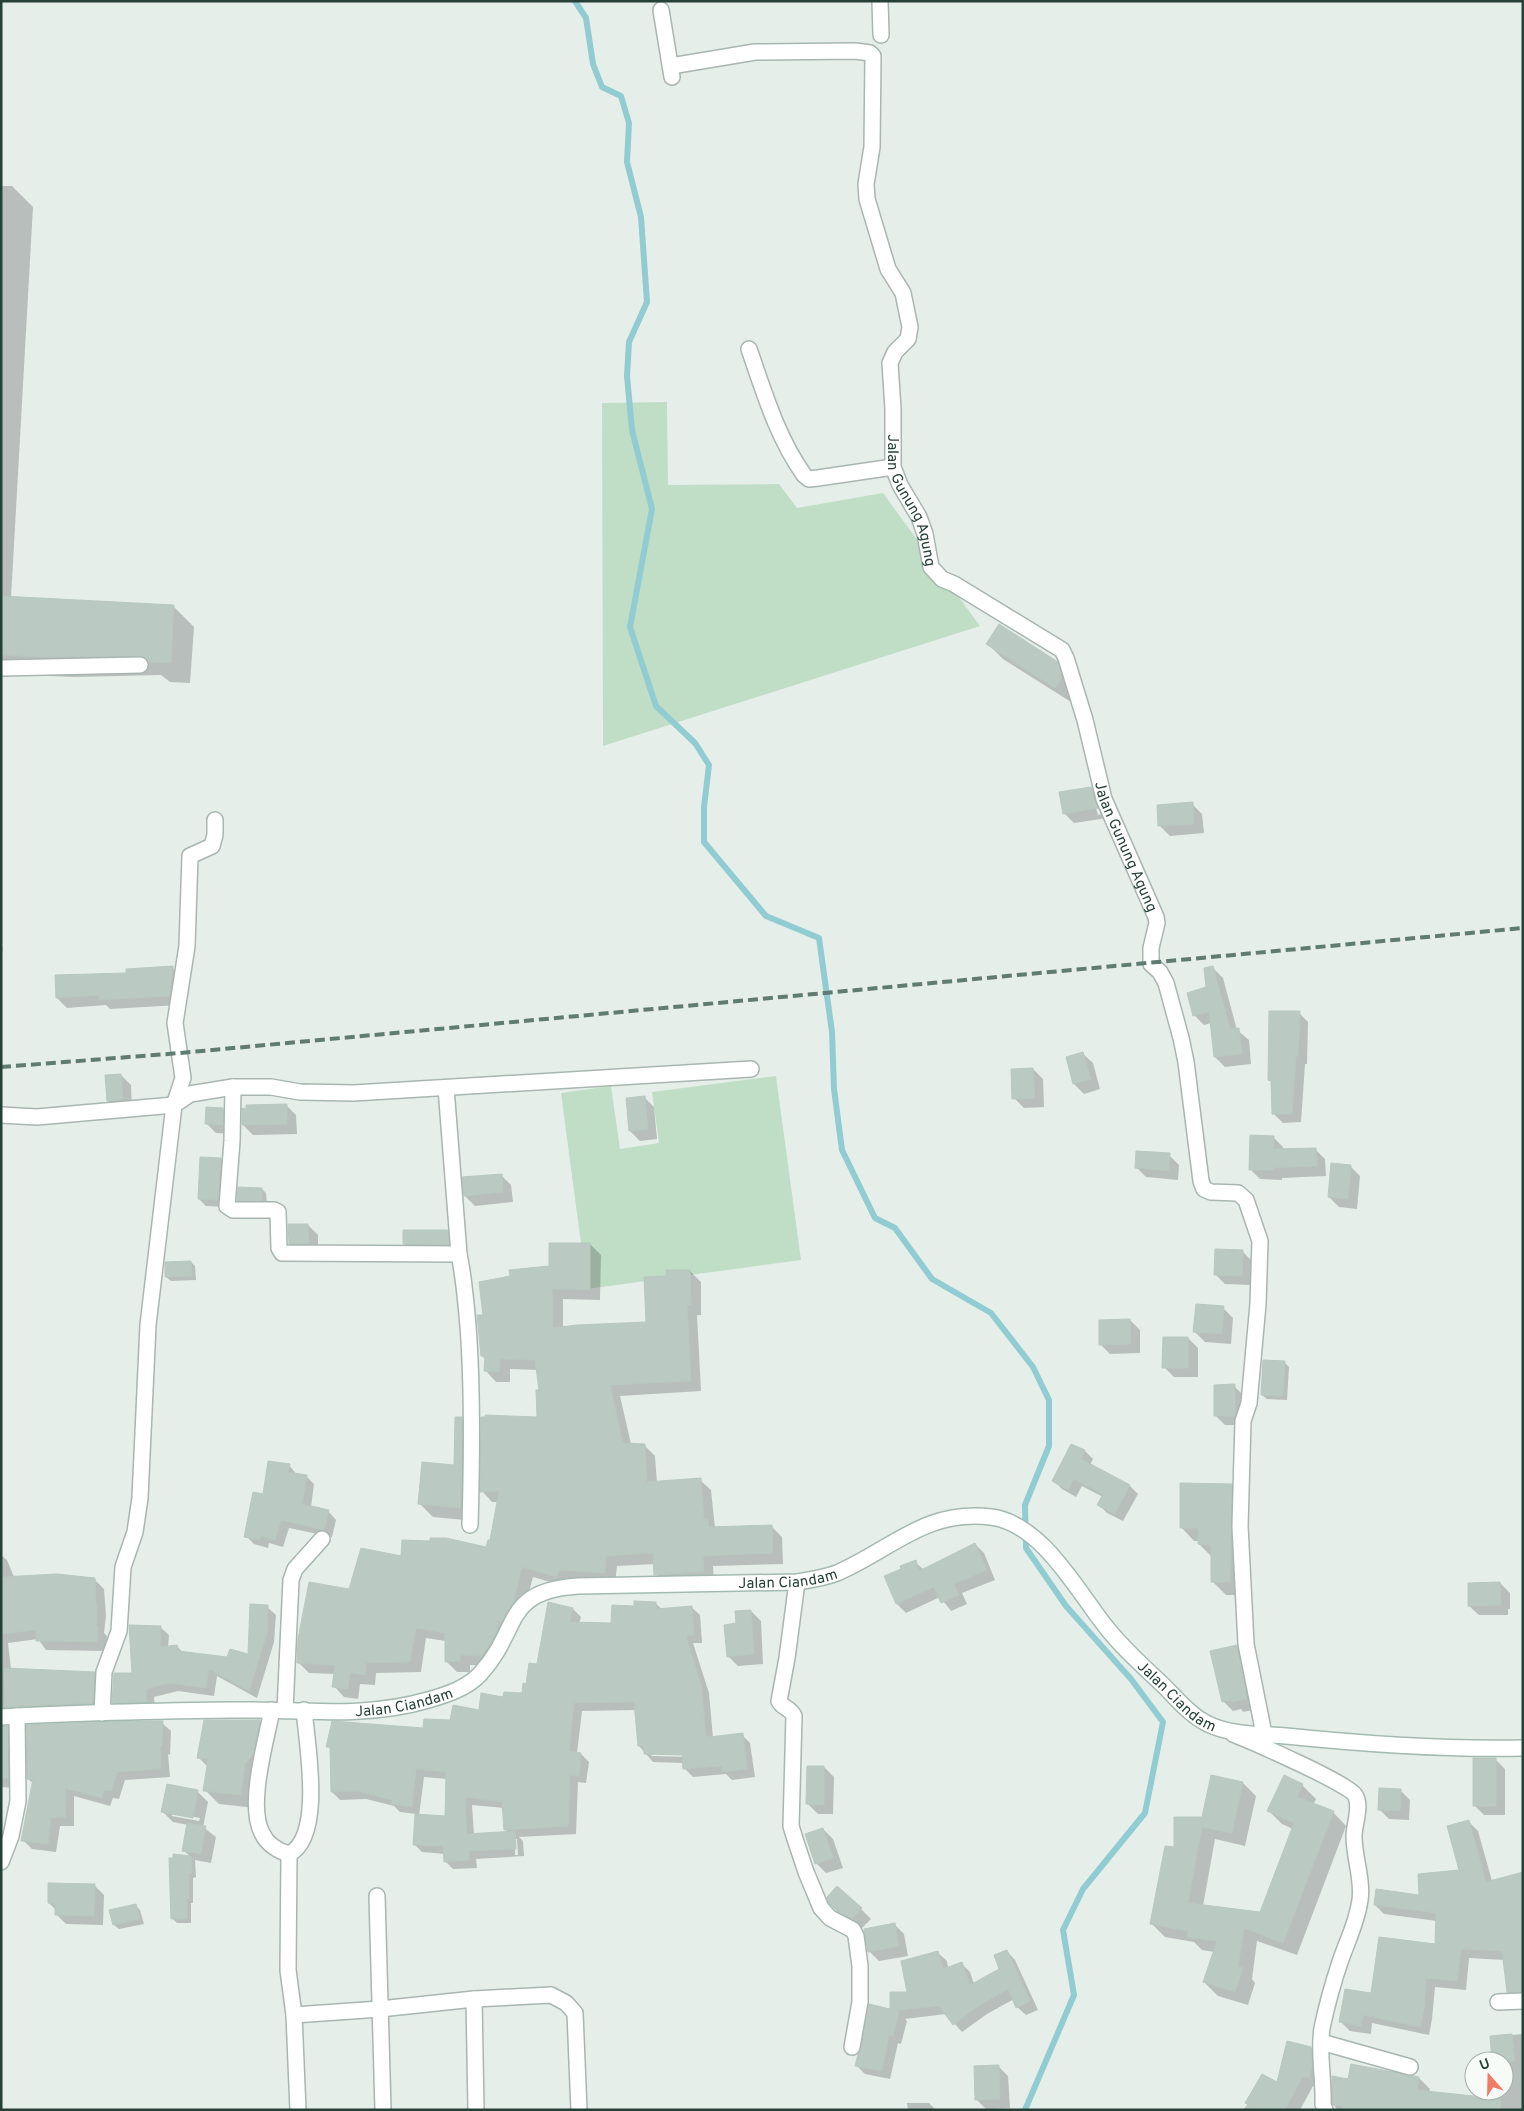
<svg xmlns="http://www.w3.org/2000/svg" width="1524" height="2111" viewBox="0 0 1524 2111" font-family="Overpass,sans-serif">
	<style>
		.green { fill: #c0dec6 }
		.shadow { fill: #0003; fill-rule: evenodd }
		.lines { fill: none; stroke-linecap: round; stroke-linejoin: round }
		.stream { stroke: #90ccd1; stroke-width: 6 }
		.building { fill: #bbc9c3; stroke: #b8c8c0 }
		.street-casing { stroke: #a8b6b1; stroke-width: 18 }
		.secondary-casing { stroke: #a4bab1; stroke-width: 18 }
		.street { stroke: #fff; stroke-width: 15 }
		.secondary { stroke: #fff; stroke-width: 15 }
		.rail { stroke: #607b72; stroke-width: 4; stroke-dasharray: 10 5; stroke-linecap: butt }
		.labels { text-anchor: middle; stroke-width: 4; stroke-linejoin: round; paint-order: stroke }
		.street-label { font-size: 15px; fill: #254037; stroke: #f7fbf8 }
	</style>
	<rect width="100%" height="100%" fill="#e6eeea"/>
	<path class="green" d="M667,402L668,485L779,484L797,508L883,493L980,626L603,746L602,403Z
		M776,1076L801,1260L587,1289L561,1093L611,1086L620,1149L659,1143L652,1092Z"/>
	<path class="shadow" d="M1,186H12L33,207L11,598L173,606L194,627L190,683L170,682L161,675L75,677L1,674Z
		M988,644L1057,663L1072,679L1077,693L1071,702L1003,659Z
		M1091,788L1101,798L1107,818L1074,823L1064,813ZM1093,797H1096L1101,814L1098,815Z
		M1192,804L1202,814L1204,833L1170,836L1160,826Z
		M1,945L3,948L1,961Z
		M172,967L182,977L179,1005L110,1009L106,1005L67,1008L57,998L128,974Z
		M1213,968L1223,978L1237,1030L1249,1040L1251,1064L1225,1067L1215,1057L1211,1023L1204,1025L1194,1015L1208,988Z
		M1299,1013L1308,1022L1307,1064H1305L1301,1122L1283,1123L1274,1114L1273,1084L1269,1080Z
		M1083,1054L1093,1063L1100,1089L1084,1094L1074,1084Z
		M1033,1069L1043,1079L1044,1107L1024,1108L1014,1098Z
		M121,1075L131,1085L132,1110L118,1111L108,1101Z
		M644,1097L654,1107L657,1139L640,1141L630,1131Z
		M286,1105L296,1115L297,1134L253,1135L243,1125Z
		M223,1109L233,1119L232,1134L216,1133L206,1123Z
		M1273,1137L1283,1147V1150L1315,1149L1325,1159L1326,1176L1282,1178V1180L1260,1179L1250,1169Z
		M1169,1155L1179,1165L1178,1180L1146,1177L1136,1167Z
		M221,1159L228,1167L225,1207L206,1206L199,1199Z
		M1350,1166L1360,1176L1357,1209L1339,1207L1329,1197Z
		M501,1175L511,1185L513,1202L475,1206L465,1196Z
		M262,1189L266,1193L267,1205H243L238,1200Z
		M308,1225L318,1235V1253H300L290,1243Z
		M447,1232L456,1240L457,1252H413L404,1244Z
		M590,1244L601,1255L600,1300L563,1299V1328L647,1323L668,1277L690,1271L701,1282V1315H697L701,1391L620,1396L631,1444L644,1445L655,1456L657,1483L700,1480L711,1490L715,1528L771,1526L782,1537L783,1564L713,1566L714,1582L666,1585L656,1574L655,1564L617,1566L615,1583L567,1587L533,1577L523,1615L493,1666L470,1665V1672H457L446,1661V1641L426,1638L421,1672L376,1673L375,1685L360,1684L358,1699L344,1697L334,1686L335,1674L309,1673L298,1662L350,1591L402,1557L487,1549L491,1542L498,1502H492L482,1491L538,1419L540,1391L538,1370L510,1369V1382H496L486,1371V1360L482,1356L484,1316L551,1267Z
		M1242,1251L1252,1261L1251,1285L1225,1284L1215,1274Z
		M191,1262L195,1266L196,1280L171,1281L166,1277Z
		M1223,1308L1233,1318L1231,1344L1205,1342L1195,1332Z
		M1130,1320L1140,1330V1353L1110,1354L1100,1344Z
		M1188,1338L1198,1348V1377H1174L1164,1367Z
		M1284,1362L1289,1367L1287,1400L1267,1399L1262,1395Z
		M1234,1386L1244,1396V1425H1225L1215,1415Z
		M462,1418L476,1432L475,1521L433,1517L419,1503L455,1466Z
		M1072,1446L1085,1451L1093,1459L1090,1465L1130,1486L1138,1494L1123,1521L1107,1513L1099,1505L1103,1497L1082,1486L1076,1497L1062,1489L1054,1481Z
		M289,1465L297,1475L306,1476L314,1484L311,1507L328,1511L336,1520L332,1537L289,1528L283,1547L269,1543L268,1548L254,1544L246,1536L264,1496Z
		M1231,1485L1245,1498L1243,1595H1226L1212,1581V1557L1199,1544V1541H1194L1181,1527Z
		M975,1544L984,1553L995,1580L962,1593L967,1604L951,1611L940,1597L906,1613L897,1604L886,1577L915,1562L924,1570Z
		M1,1555L7,1560L14,1577L95,1580L104,1589L106,1616L104,1633L107,1636L105,1651L46,1650L38,1639L8,1643L11,1669L94,1673L103,1682L101,1712L1,1714Z
		M1500,1583L1510,1593V1609H1508V1615H1479L1469,1606Z
		M655,1603L663,1610L691,1607L700,1615L702,1643H693L709,1693L713,1738L742,1735L750,1743L755,1777L732,1780L726,1774L693,1777L685,1769L684,1763L653,1762L639,1746L636,1710L582,1711L577,1753L581,1754L589,1762L586,1783L578,1782L576,1834L519,1837L523,1841L524,1856L476,1859L477,1868L453,1869L445,1861V1854L422,1852L414,1844L416,1814L400,1812L394,1806L366,1799L340,1800L332,1792L331,1750L328,1746L424,1730L480,1711L504,1698L523,1695L538,1665L573,1609L581,1617L579,1624H612L636,1607ZM650,1753L689,1754L688,1757L652,1756ZM424,1777L447,1779L446,1817L419,1816ZM472,1805L504,1808L505,1829L509,1833L474,1835ZM515,1839H517L518,1855H515Z
		M267,1607L276,1615L274,1642L257,1698L217,1676L214,1696L178,1691L154,1697L155,1710L121,1711L113,1702L133,1675L160,1627L169,1635L168,1647L177,1646L183,1653L228,1659L249,1656Z
		M751,1611L761,1621L763,1664L738,1666L728,1656L737,1624Z
		M1236,1647L1246,1657L1257,1709L1243,1712L1241,1709L1233,1711L1223,1701Z
		M205,1721H260L274,1734L255,1808L219,1804L205,1790L208,1767L198,1757Z
		M162,1723L171,1731L170,1755L168,1754L170,1777L125,1780L119,1799L113,1798L110,1806L74,1796V1826H60L56,1852L32,1849L23,1840L34,1784L28,1779Z
		M1,1727H7L17,1737L18,1788L1,1787Z
		M1495,1759L1505,1769V1815H1484L1474,1805Z
		M824,1767L834,1777L833,1814H818L808,1804Z
		M1285,1777L1302,1785L1316,1799L1313,1805L1333,1812L1346,1826L1297,1955L1257,1941L1252,1979L1255,1983L1248,2005L1218,1996L1204,1982L1214,1952L1202,1950L1194,1942L1165,1937L1152,1924L1175,1849L1203,1818L1243,1783L1256,1796L1245,1846L1215,1839L1203,1906L1261,1913L1293,1829L1282,1824L1269,1811Z
		M168,1786L198,1792L208,1802L203,1827L216,1837L211,1863L195,1860L196,1877L193,1878V1903H191V1923H177L172,1918L191,1857L183,1850L188,1825L173,1822L163,1812ZM172,1813L200,1818L199,1821L172,1816Z
		M1400,1790L1410,1800L1409,1820L1389,1819L1379,1809Z
		M1469,1822L1478,1831L1492,1881L1523,1873V2001H1517L1508,1992L1504,1960L1469,1958L1466,1990L1435,1987L1432,2019L1429,2035L1372,2023L1371,2034L1350,2031L1340,2021L1436,1946L1437,1921L1384,1914L1375,1905L1421,1896L1461,1871Z
		M823,1829L833,1839L843,1868L826,1873L816,1863Z
		M94,1885L104,1895L103,1925L66,1924L56,1914V1910L49,1903Z
		M830,1902L861,1909L871,1919L862,1928L849,1921Z
		M136,1906L140,1910L144,1924L119,1929L114,1925Z
		M894,1924L904,1934L908,1956L879,1961L869,1951Z
		M1007,1951L1015,1960L1038,2010L1026,2015L1017,2007L1014,1999L987,2014L962,2032L946,2014L905,2019L907,2021L901,2044L898,2043L890,2079L865,2074L856,2065L892,2011L908,1993L938,1953L947,1961L948,1968L962,1964L970,1972L974,1984L1001,1969Z
		M1523,2034V2110H1338L1335,2107L1333,2078L1349,2081L1419,2078L1430,2089L1429,2092L1493,2098V2091H1504V2061H1493L1491,2037Z
		M1311,2048L1321,2058L1319,2087L1313,2086L1300,2110H1246L1278,2084Z
		M998,2066L1008,2076L1010,2108L986,2109L976,2099Z
		M907,2103H929L936,2110H908Z"/>
	<g class="lines">
		<path class="stream" d="M575,1L586,18L593,64L602,87L621,96L629,123L627,162L641,217L647,302L629,342L627,376L632,430L652,509L630,627L656,706L695,743L709,765L704,807V842L766,916L819,938L832,1032L834,1089L842,1150L875,1218L895,1228L932,1279L991,1313L1033,1367L1049,1400V1446L1025,1505L1026,1548L1066,1606L1131,1679L1163,1722L1145,1813L1083,1889L1063,1930L1074,1995L1025,2110"/>
	</g>
	<path class="building" d="M1,596L174,605L171,663L149,662L145,657L140,656L54,657L1,655Z
		M999,624L1058,662L1062,677L1055,688L986,644Z
		M1091,787L1098,808L1063,814L1059,792Z
		M1193,802L1194,824L1158,826L1157,805Z
		M173,966L170,996L99,1000V995L56,998L55,975L126,973V969Z
		M1213,966L1230,1029L1239,1028L1242,1054L1214,1057L1209,1012L1193,1016L1187,993L1206,987L1204,968Z
		M1269,1011H1300L1298,1056H1296L1292,1114H1272L1271,1081L1268,1080Z
		M1083,1052L1091,1079L1073,1084L1066,1057Z
		M1033,1068L1035,1098L1012,1099L1011,1069Z
		M121,1074L123,1100L107,1101L105,1075Z
		M645,1096L648,1129L629,1131L626,1098Z
		M287,1104V1124L242,1125V1108L246,1109V1105Z
		M206,1107L223,1108V1125L205,1124Z
		M1250,1135L1274,1136L1273,1149L1316,1148L1317,1166L1273,1168V1170H1249Z
		M1136,1151L1170,1153L1169,1171L1135,1168Z
		M200,1157L221,1158L218,1200L198,1199Z
		M1331,1163L1351,1165L1348,1199L1328,1197Z
		M502,1174L503,1192L464,1196L462,1177Z
		M238,1187L262,1188V1201H237Z
		M288,1224H308L309,1244H289Z
		M403,1230H448L449,1245L403,1244Z
		M549,1243H590V1290L552,1289L553,1328L577,1325L646,1322L644,1277L666,1276V1270H690L691,1305H687L691,1381L610,1385L623,1443L645,1444L647,1482L701,1478L704,1520L708,1519L709,1527L772,1525L773,1553L703,1556L704,1572L654,1575L653,1553L606,1556L605,1573L559,1570L557,1577L522,1567L513,1604L502,1622L498,1621L496,1633L482,1656L460,1655V1661L445,1662V1633L416,1628L410,1662L366,1663L365,1675L350,1673L348,1689L332,1687L335,1665L297,1663L298,1639L309,1582L349,1589L361,1548L401,1556L402,1540L430,1541V1538H446L486,1547L488,1540H490L499,1491L480,1492L481,1417H485V1415L537,1417L536,1390H539L535,1360L500,1359L499,1372L484,1371L485,1356H481L477,1315H483L479,1282L510,1276L509,1270L549,1266Z
		M1215,1249L1243,1250L1242,1276L1214,1275Z
		M191,1261L192,1276L165,1277V1262Z
		M1196,1304L1224,1306L1222,1334L1193,1332Z
		M1130,1319L1131,1344L1099,1345V1320Z
		M1163,1337H1188V1368H1162Z
		M1263,1360L1285,1361L1283,1396L1261,1395Z
		M1235,1384V1416H1214V1385Z
		M455,1417H462L461,1508L418,1504L422,1462L454,1465Z
		M1071,1444L1085,1450L1081,1459L1130,1485L1115,1514L1097,1505L1103,1494L1074,1479L1068,1490L1052,1481Z
		M268,1461L290,1464L288,1472L307,1475L302,1504L329,1510L324,1530L281,1520L275,1540L261,1536L260,1540L244,1537L253,1492L263,1494Z
		M1180,1483L1232,1484L1230,1582H1211V1545L1198,1544V1528H1180Z
		M975,1543L987,1570L954,1584L959,1595L941,1603L934,1587L896,1604L884,1576L901,1569L900,1566L916,1560L919,1571Z
		M57,1574L95,1578L96,1605L97,1606L96,1625L98,1626L97,1642L36,1641V1630L1,1634V1577Z
		M1500,1582L1501,1605L1468,1606V1583Z
		M634,1601L656,1602V1609L692,1606L694,1635L686,1636L701,1684L706,1736H710V1737L743,1733L747,1769L722,1772V1766L683,1769L682,1755L644,1754V1746H638L634,1702L574,1703L569,1751L581,1753L579,1776L570,1775L568,1826L504,1830L502,1802L465,1797L467,1834L515,1831L516,1849L469,1851V1860L444,1862L443,1846L413,1845L415,1814L445,1816L446,1772L416,1769L412,1807L391,1804L392,1800L357,1791L331,1792L330,1747H326L332,1721L423,1728L424,1719L450,1720L453,1705L479,1710L481,1693L503,1697L504,1692L522,1693L523,1683L526,1684L529,1663L537,1664L548,1602L573,1608L570,1622L611,1623L612,1605L634,1606Z
		M250,1604L268,1605L267,1633L249,1691L209,1669L206,1688L169,1683L146,1689L147,1702L112,1703L114,1673H132L129,1625L161,1626L160,1647L177,1645L178,1651L227,1657L230,1649L248,1654Z
		M751,1610L754,1654L727,1657L724,1625L736,1623L735,1611Z
		M1237,1645L1247,1699L1232,1702V1700L1222,1702L1210,1651Z
		M4,1668L95,1672L93,1703L5,1707Z
		M204,1720H260L253,1755L245,1763L241,1795L203,1791L208,1759L197,1758Z
		M117,1721H163L162,1746H160L161,1769L117,1772L111,1791L104,1790L102,1798L65,1788L66,1817L51,1818L48,1844L21,1841L33,1779H27L26,1725Z
		M1,1726H8V1778H1Z
		M1473,1758H1496V1806H1473Z
		M807,1766H824V1805L806,1804Z
		M1211,1775L1243,1782L1232,1833L1202,1827L1188,1903L1260,1912L1294,1823L1267,1811L1284,1775L1303,1784L1297,1797L1334,1811L1283,1943L1244,1928L1238,1967L1243,1968L1235,1992L1203,1982L1217,1941L1187,1937L1188,1931L1150,1924L1165,1846L1174,1847V1817H1202Z
		M167,1784L198,1790L193,1818L161,1812Z
		M1379,1788L1401,1789L1400,1811L1378,1810Z
		M1469,1820L1486,1882L1523,1872V1992H1507L1502,1951L1461,1949L1457,1981L1426,1978L1424,2009L1420,2027L1363,2015L1361,2026L1339,2022L1345,1989L1371,1993L1379,1937L1435,1944L1436,1913L1374,1905L1376,1889L1419,1895L1418,1874L1459,1870L1447,1826Z
		M187,1823L206,1826L201,1854L182,1851Z
		M823,1828L833,1858L815,1864L805,1834Z
		M173,1854L191,1856L192,1873H189V1899H187V1919H171L169,1858H173Z
		M48,1883L95,1884L94,1916L55,1915V1904L48,1903Z
		M837,1886L862,1908L852,1919L838,1912L829,1903L827,1897Z
		M136,1904L140,1919L113,1925L109,1910Z
		M895,1923L899,1946L868,1952L864,1929Z
		M1007,1950L1030,2001L1016,2008L1008,1989L978,2006L953,2025L939,2006L897,2010L899,2011L893,2036L889,2035L882,2071L855,2066L858,2054L861,2049L869,2004L890,2009V1992H907L901,1961L938,1951L943,1969L962,1962L970,1985L999,1969L994,1955Z
		M1512,2034L1515,2061H1492L1490,2036Z
		M1287,2041L1311,2047L1312,2066L1309,2078L1303,2076L1285,2110H1244L1248,2104L1245,2103L1262,2074L1277,2082Z
		M1351,2064L1419,2077L1417,2090L1501,2099L1500,2110H1342L1343,2107L1333,2105L1332,2103V2076L1348,2079Z
		M999,2065L1000,2099L975,2100L974,2066Z"/>
	<g class="lines">
		<defs>
			<g id="street">
				<path d="M880,1L881,35"/>
				<path d="M661,10L672,77"/>
				<path id="s1" d="M671,66L755,52L855,51L870,53L873,56L872,147L866,184L867,199L888,269L903,293L910,327L908,339L895,352L890,363L893,409V467L900,485L919,517L925,534L931,567L942,579L954,584L1062,650L1066,658L1085,720L1104,799L1156,917L1157,923L1151,948V964L1160,972L1166,983L1181,1038L1186,1062L1201,1181L1204,1189L1211,1192L1238,1193L1246,1200L1260,1241L1258,1304L1249,1403L1243,1421L1240,1526L1246,1644L1264,1734"/>
				<path d="M749,349C764,392 777,437 804,475L809,479L818,478L893,467"/>
				<path d="M1,668L140,665"/>
				<path d="M233,1087L232,1141L227,1206L233,1210H274L278,1212L279,1248L282,1253L459,1254C464,1278 466,1302 468,1326C473,1392 472,1458 470,1525"/>
				<path d="M446,1088L459,1254"/>
				<path d="M1,1115L37,1117L174,1105L190,1094L233,1087H271L300,1092L354,1093L751,1069"/>
				<path d="M797,1582L787,1658L779,1701C782,1708 791,1708 794,1716L791,1826L795,1839L806,1872L821,1908L830,1918L853,1930L856,1936L860,1966V2002L852,2047"/>
				<path d="M272,1710C266,1741 247,1805 262,1833C267,1844 278,1851 289,1854C324,1837 307,1744 304,1710"/>
				<path d="M285,1710L291,1580L295,1569L322,1539"/>
				<path d="M102,1713L104,1672L119,1631L123,1567L135,1532L140,1498L148,1325L174,1105L183,1078L175,1023L187,946L190,856L212,846L215,835V820"/>
				<path d="M1233,1734C1251,1741 1349,1784 1355,1795C1362,1806 1354,1824 1354,1836C1354,1858 1363,1879 1360,1900C1357,1923 1347,1941 1340,1962C1334,1980 1326,2009 1322,2028C1318,2052 1324,2079 1323,2104L1325,2110"/>
				<path d="M289,1854L288,1970L294,2015L380,2009L474,1999L551,1995L566,2003L575,2013L579,2110"/>
				<path d="M1,1862L11,1836L18,1801L17,1716"/>
				<path d="M377,1896L383,2110"/>
				<path d="M474,1999L476,2110"/>
				<path d="M1498,2002L1523,2001"/>
				<path d="M294,2015L298,2110"/>
				<path d="M1321,2042L1410,2067"/>
			</g>
			<g id="secondary">
				<path id="s2" d="M1,1717C78,1712 155,1711 232,1710C297,1709 364,1719 428,1700C446,1695 468,1688 481,1673C521,1629 502,1591 578,1586L797,1582C810,1580 824,1578 837,1573C891,1550 925,1509 991,1517C1040,1523 1075,1587 1103,1623C1120,1646 1143,1666 1164,1686C1177,1699 1191,1716 1208,1724C1230,1735 1261,1734 1286,1736C1365,1744 1443,1750 1523,1748"/>
			</g>
		</defs>
		<use href="#street" class="street-casing"/>
		<use href="#secondary" class="secondary-casing"/>
		<use href="#street" class="street"/>
		<use href="#secondary" class="secondary"/>
		<path class="rail" d="M1,1067L180,1053L1523,928"/>
	</g>
	<g class="labels">
		<g class="street-label">
			<text dy="5" stroke="none"><textPath href="#s1" startOffset="668">Jalan Gunung Agung</textPath></text>
			<text dy="5" stroke="none"><textPath href="#s1" startOffset="1102">Jalan Gunung Agung</textPath></text>
			<text dy="5" stroke="none"><textPath href="#s2" startOffset="838">Jalan Ciandam</textPath></text>
			<text dy="5" stroke="none"><textPath href="#s2" startOffset="1318">Jalan Ciandam</textPath></text>
			<text dy="5" stroke="none"><textPath href="#s2" startOffset="404">Jalan Ciandam</textPath></text>
		</g>
	</g>
	<rect width="1524" height="2111" fill="none" stroke="#254037" stroke-width="5"/>
	<g transform="translate(1489 2076) rotate(340)"><circle r="24" fill="#f7fbf8" stroke="#a3b0ab"/>
	<path d="M0-4L9 19L0 12L-9 19Z" fill="#ee7b64"/>
	<text y="-8" font-size="14" font-weight="bold" text-anchor="middle" fill="#254037">U</text>
	</g>
</svg>
